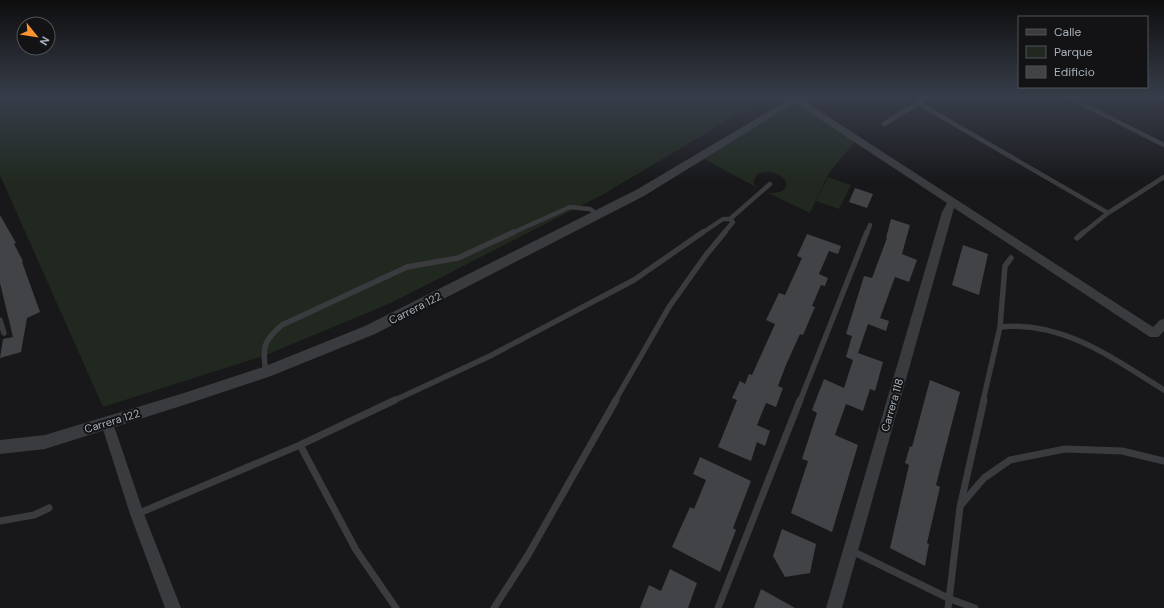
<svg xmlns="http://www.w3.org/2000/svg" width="1164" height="608" viewBox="0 0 1164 608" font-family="'DM Sans',sans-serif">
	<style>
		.green { fill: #20281f }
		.building { fill: #424347 }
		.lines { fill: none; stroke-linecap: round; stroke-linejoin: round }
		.service-far2 { stroke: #393b3f; stroke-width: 4.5 }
		.service-far1 { stroke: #393b3f; stroke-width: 5.5 }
		.service { stroke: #393b3f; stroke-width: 7 }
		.minor { fill: #393b3f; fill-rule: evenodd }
		.tertiary { fill: #393b3f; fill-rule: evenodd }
		.labels { text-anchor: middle; stroke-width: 4; stroke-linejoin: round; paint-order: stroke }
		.street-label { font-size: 11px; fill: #a9b1ba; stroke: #131315 }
	</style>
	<rect width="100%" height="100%" fill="#18181a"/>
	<path class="green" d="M0,97H767L602,195L391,303L266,355L103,407L0,175Z
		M795,99L857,139L829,173L810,213L768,193C802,195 783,164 757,174L753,182L756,187L700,157Z
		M828,177L851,185L839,209L816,201Z"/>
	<path class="building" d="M855,188L873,194L867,208L849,202Z
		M0,215L16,243L14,244L23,261L22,262L40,312L27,318L21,352L0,358L3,339L13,337L0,283Z
		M891,219L910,225L902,254L917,260L909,282L895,277L880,318L889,321L886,331L868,324L858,353L883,362L875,391L870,389L863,411L846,404L835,435L858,445L832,532L791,513L808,461L802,459L817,413L812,410L824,379L844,388L853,360L846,357L852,336L846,334L864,276L872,278L887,238H886Z
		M807,234L841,246L838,254L829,251L819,274L828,278L825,286L821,285L812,306L815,307L803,335L800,334L786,365L778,386L783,388L776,407L766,403L757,425L770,431L765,446L757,442L751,461L718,447L737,400L732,398L740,381L745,384L749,374L752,375L775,324L766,320L779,293L785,295L802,258L797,256Z
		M963,245L988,254L979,295L952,285Z
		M930,380L960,392L936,485L940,487L927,543L929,544L925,566L890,548L909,465L905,463L910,446L912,447Z
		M700,457L751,481L733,528L736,530L720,572L672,547L690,507L694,509L706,480L693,474Z
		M782,529L816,544L810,573L785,577L773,556Z
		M670,569L697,583L688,608H640L649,585L661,591Z
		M761,589L795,608H754Z"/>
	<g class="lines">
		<path class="service-far2" d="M1069,97L1164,145
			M918,103L1108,213
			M884,124L928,97
			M512,233L570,207L590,209L599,216
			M702,233L723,219H730L770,184
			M724,233L733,222L730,219
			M867,233L870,225
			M1083,233L1108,213L1164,177"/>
		<path class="service-far1" d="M1077,238L1084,232
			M0,320L4,333
			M1000,327C1062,320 1114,359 1164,390
			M266,372C262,348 263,341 282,325L407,267L458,258L514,232
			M393,401L490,356L634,280L703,232
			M615,401L669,307L706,255L725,232
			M800,401L867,232
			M983,401L1000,327L1005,266L1011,258"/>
		<path class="service" d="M300,445L356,550L396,608
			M961,505L984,478L1010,460L1065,449L1122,451L1164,461
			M137,514L300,445L395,400
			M0,521L34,515L49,508
			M852,551L950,599L975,608
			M494,608L528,555L616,400
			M718,608L800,400
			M948,608L960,507L984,400"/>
		<path class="minor" d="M792,97H798L1153,327L1160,320L1164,319V331L1158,337H1150L954,208L842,608H826L942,212L947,203L792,101Z
			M1158,97H1164V99H1159Z
			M107,417L111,419L113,423L144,514L181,608H165L130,514L101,423L103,419Z"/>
		<path class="tertiary" d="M793,97H804L644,196L375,334L271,376L184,405L45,449L0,454V440L45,435L184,393L263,367L365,326L636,190Z"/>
	</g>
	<linearGradient id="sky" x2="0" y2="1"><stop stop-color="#0d0d0e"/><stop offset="0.53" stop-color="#373d49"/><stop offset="1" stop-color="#373d49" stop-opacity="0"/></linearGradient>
	<rect width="1164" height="182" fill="url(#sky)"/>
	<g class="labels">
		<g class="street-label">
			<text transform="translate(415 308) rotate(-27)" y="4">Carrera 122</text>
			<text transform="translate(892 405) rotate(-74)" y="4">Carrera 118</text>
			<text transform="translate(112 421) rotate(-17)" y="4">Carrera 122</text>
		</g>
	</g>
	<rect x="1018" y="16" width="130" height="72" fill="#131315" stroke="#4f5257"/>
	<rect x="1026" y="29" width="20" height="6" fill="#393b3f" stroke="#4f5257"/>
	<text x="1054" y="36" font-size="12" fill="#a9b1ba">Calle</text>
	<rect x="1026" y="46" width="20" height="12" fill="#20281f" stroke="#4f5257"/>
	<text x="1054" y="56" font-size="12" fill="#a9b1ba">Parque</text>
	<rect x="1026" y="66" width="20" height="12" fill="#424347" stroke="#4f5257"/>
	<text x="1054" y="76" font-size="12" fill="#a9b1ba">Edificio</text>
	<g transform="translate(36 36) rotate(120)"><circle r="19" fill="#131315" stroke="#4f5257"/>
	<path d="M0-3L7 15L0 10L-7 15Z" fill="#fa9330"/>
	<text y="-6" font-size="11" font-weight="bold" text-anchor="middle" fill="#a9b1ba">N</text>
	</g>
</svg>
